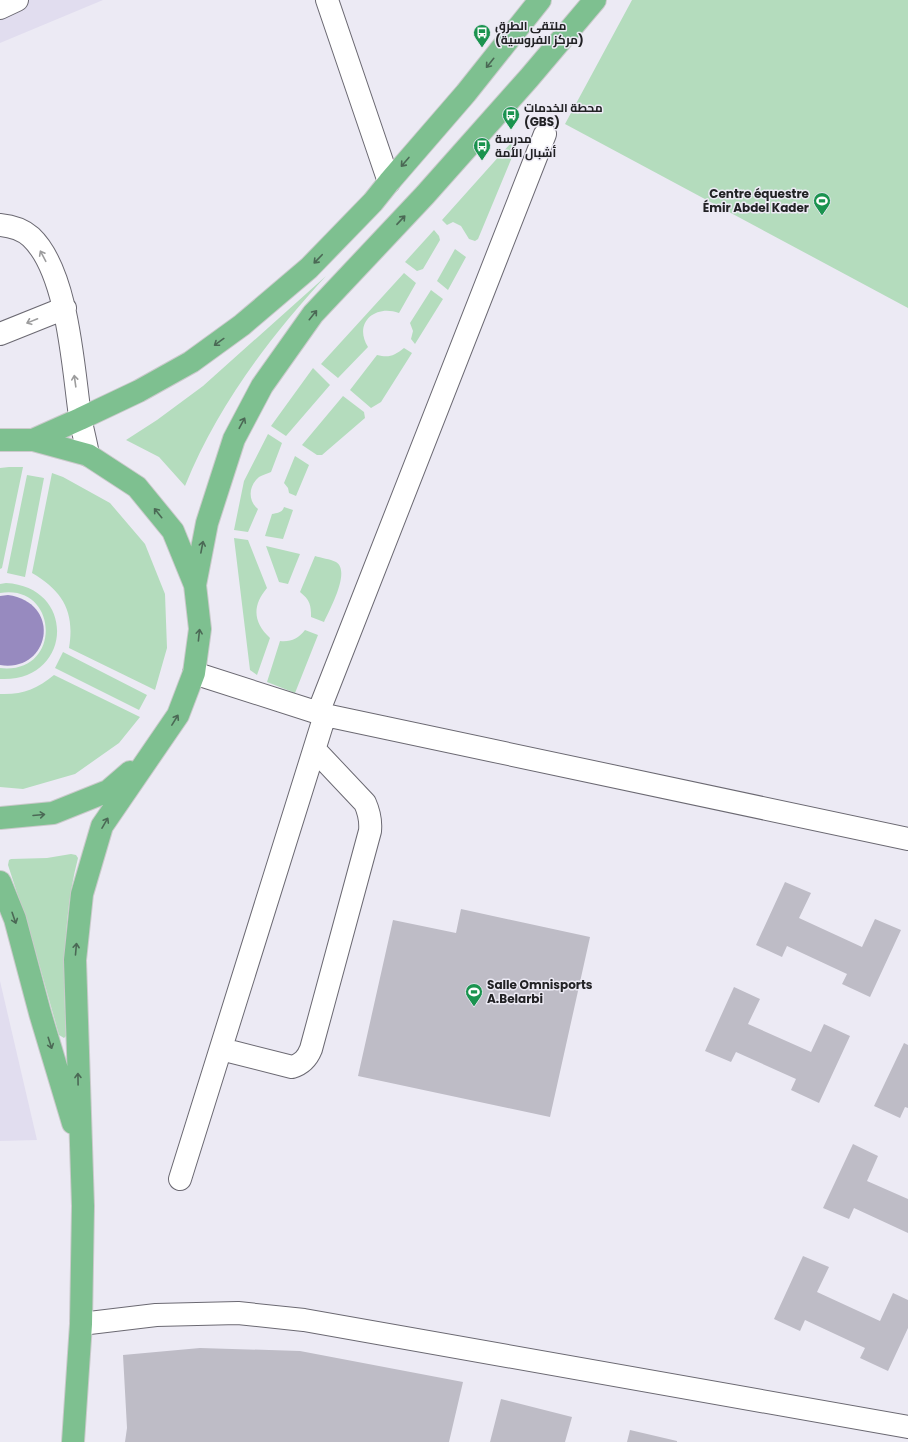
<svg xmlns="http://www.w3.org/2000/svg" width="908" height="1442" viewBox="0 0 908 1442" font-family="Poppins,Cairo,sans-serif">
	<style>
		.built { fill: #e1ddef }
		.green { fill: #b4dcbd }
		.water { fill: #978abf }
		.building { fill: #bebcc6 }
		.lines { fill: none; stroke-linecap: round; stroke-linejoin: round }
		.minor-casing { stroke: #6b6972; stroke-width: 24 }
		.highway-casing { stroke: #cacacb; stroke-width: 24 }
		.minor { stroke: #fff; stroke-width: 22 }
		.highway { stroke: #7ec090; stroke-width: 22 }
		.oneway { stroke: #4b6955 }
		.oneway2 { stroke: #9c9c9d }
		.labels { text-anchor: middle; stroke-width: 3; stroke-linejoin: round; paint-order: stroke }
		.poi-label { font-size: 12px; font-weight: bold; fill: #222225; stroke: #eceaf4; text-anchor: start }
	</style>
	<rect width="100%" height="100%" fill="#eceaf4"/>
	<path class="built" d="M0,0H103L0,43Z
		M0,981L37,1140L0,1141Z"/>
	<path class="green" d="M632,0H908V308L565,124Z
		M511,143L516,146L515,150L478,239L475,241L469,239L461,226L453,222L447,225L442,220Z
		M434,230L439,236L440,240L423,269L417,271L405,262Z
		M455,249L466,257L448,290L437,281Z
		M404,273L416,283L399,313C375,304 353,323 368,347L338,378L321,364Z
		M326,276C268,339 217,407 185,486L159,457L126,440L157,420L203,386Z
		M431,290L443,299L415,344L411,339L413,331L410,323Z
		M404,348L412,353L381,402L371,408L350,390L377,355C389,358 394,356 404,348Z
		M313,368L330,385L286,436L271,426Z
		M343,396L364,412L365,418L322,455H317L302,445Z
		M268,434L282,443L271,472C267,474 262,475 259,477C248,486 248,501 258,509L248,532L234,530L244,481Z
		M295,456L309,465L296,496L289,493L288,488L284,483Z
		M9,467H23L2,568L0,569V468Z
		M52,473L63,477L110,503L145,544L165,594L167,648L155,690L69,648C75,612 63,591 32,573Z
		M27,475L44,478L25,577L7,573Z
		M284,507L293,510L283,539L265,536L272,514C277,513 282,513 284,507Z
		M234,538L248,540L267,588C252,606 253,622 270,638L257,675L250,670Z
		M266,546L300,554L288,584L279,582Z
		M315,556C321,558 330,559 336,562C351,571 330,609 324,622L311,617C311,605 310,600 300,592Z
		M6,583C78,587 72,683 0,679V668C63,675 59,583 0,593V584Z
		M305,630L318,635L295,693L267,682L280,641C291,642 298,639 305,630Z
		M63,652L147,695L139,710L55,668Z
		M54,675L140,717L119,743L75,774L23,789L0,787V694C22,695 37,689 54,675Z
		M71,854L76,855L78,858C63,916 63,977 66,1036L64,1038L59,1035L32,939L8,865L9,860L11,859L47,858Z"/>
	<path class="water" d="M8,595C63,603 50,673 0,665V596Z"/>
	<path class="building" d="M785,882L811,893L799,918L862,947L875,919L901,930L870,997L842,984L847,974L787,946L782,957L756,945Z
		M461,909L590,937L550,1117L358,1076L393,920L456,933Z
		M734,987L760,999L748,1024L811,1052L824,1024L850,1036L819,1103L791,1090L796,1079L736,1052L731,1062L705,1051Z
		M904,1043L908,1045V1108L905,1107L900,1118L874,1106Z
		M853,1144L878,1156L867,1181L908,1199V1233L854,1208L849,1219L823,1208Z
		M803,1256L829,1267L817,1292L880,1321L893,1293L908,1300V1328L888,1371L860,1358L865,1348L805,1320L800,1331L774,1319Z
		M200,1348L300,1351L463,1382L449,1442H125L127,1428L123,1355Z
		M501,1399L572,1417L565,1442H490Z
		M630,1430L677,1441V1442H627Z"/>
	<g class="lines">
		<defs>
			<path id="minor" d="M327,0L389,182
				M0,8L17,0
				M0,225C11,226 22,229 31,237C68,272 73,367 80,416C82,429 86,442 88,455
				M0,334L65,308
				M194,673L325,715L908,839
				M318,713L545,134
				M221,1049L292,1067C302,1064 307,1059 311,1049L370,831C371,821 369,812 365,803L315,750
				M180,1179L325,715
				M81,1324L156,1315L238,1313L304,1320L908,1427"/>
			<path id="highway" d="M0,440H33L88,455L137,487L173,531L195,585L200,629L194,673L178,715L102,826L82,894L75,960L83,1206L81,1324L73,1442
				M33,440L80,419L139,391L191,362L242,325L309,268L373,202L389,182L466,93L540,0
				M195,585L207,523L234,439L262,386L313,314L425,195L529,78L595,0
				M0,818L53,813L108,791L130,772
				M0,882L15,919L40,1013L73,1123"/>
		</defs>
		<use href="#minor" class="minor-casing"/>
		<use href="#highway" class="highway-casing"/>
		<use href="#minor" class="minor"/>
		<use href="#highway" class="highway"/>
	</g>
	<defs><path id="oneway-shaft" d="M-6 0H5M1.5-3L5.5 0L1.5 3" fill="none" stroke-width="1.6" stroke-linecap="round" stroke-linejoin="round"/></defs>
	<g class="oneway">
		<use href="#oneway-shaft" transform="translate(490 63) rotate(129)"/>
		<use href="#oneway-shaft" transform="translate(405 162) rotate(131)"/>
		<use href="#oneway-shaft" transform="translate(401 220) rotate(-47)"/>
		<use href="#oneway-shaft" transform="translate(318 259) rotate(134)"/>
		<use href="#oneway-shaft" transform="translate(313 315) rotate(-51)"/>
		<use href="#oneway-shaft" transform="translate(219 342) rotate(144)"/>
		<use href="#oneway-shaft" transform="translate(242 423) rotate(-62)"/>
		<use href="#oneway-shaft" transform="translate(158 513) rotate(-129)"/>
		<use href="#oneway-shaft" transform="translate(202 547) rotate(-79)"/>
		<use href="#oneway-shaft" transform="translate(199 635) rotate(-84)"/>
		<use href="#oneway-shaft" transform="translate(175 720) rotate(-58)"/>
		<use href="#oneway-shaft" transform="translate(39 815) rotate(-5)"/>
		<use href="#oneway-shaft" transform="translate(105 823) rotate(-60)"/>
		<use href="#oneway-shaft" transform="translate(14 918) rotate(71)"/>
		<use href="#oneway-shaft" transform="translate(76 949) rotate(-85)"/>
		<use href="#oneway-shaft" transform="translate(50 1043) rotate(72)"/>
		<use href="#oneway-shaft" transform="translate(78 1079) rotate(-91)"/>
	</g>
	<g class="oneway2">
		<use href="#oneway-shaft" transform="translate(43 256) rotate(-118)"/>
		<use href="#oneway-shaft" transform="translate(32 321) rotate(158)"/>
		<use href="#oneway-shaft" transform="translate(75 381) rotate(-98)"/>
	</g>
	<defs>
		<symbol id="bus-pin" viewBox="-11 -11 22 30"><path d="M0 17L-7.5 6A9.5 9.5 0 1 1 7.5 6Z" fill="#1a934f" stroke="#eceaf4"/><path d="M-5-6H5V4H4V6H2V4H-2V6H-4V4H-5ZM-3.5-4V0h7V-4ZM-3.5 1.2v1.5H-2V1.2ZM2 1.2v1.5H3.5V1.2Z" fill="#fff"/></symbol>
		<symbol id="stadium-pin" viewBox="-11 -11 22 30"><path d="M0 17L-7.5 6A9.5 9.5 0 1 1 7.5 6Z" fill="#1a934f" stroke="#eceaf4"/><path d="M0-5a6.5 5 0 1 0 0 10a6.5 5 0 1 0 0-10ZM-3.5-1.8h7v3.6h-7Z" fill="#fff"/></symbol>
	</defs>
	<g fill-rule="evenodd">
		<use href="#bus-pin" x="472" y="23" width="20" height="27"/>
		<use href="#bus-pin" x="501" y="105" width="20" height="27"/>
		<use href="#bus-pin" x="472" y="136" width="20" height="27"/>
		<use href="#stadium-pin" x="812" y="191" width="20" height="27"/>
		<use href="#stadium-pin" x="464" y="982" width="20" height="27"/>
	</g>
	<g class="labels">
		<g class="poi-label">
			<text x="495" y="30">ملتقى الطرق<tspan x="495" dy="14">(مركز الفروسية)</tspan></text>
			<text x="524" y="112">محطة الخدمات<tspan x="524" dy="14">(GBS)</tspan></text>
			<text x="495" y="143">مدرسة<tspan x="495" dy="14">أشبال الأمة</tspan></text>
			<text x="809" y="198" text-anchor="end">Centre équestre<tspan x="809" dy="14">Émir Abdel Kader</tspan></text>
			<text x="487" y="989">Salle Omnisports<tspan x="487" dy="14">A.Belarbi</tspan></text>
		</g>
	</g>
</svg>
